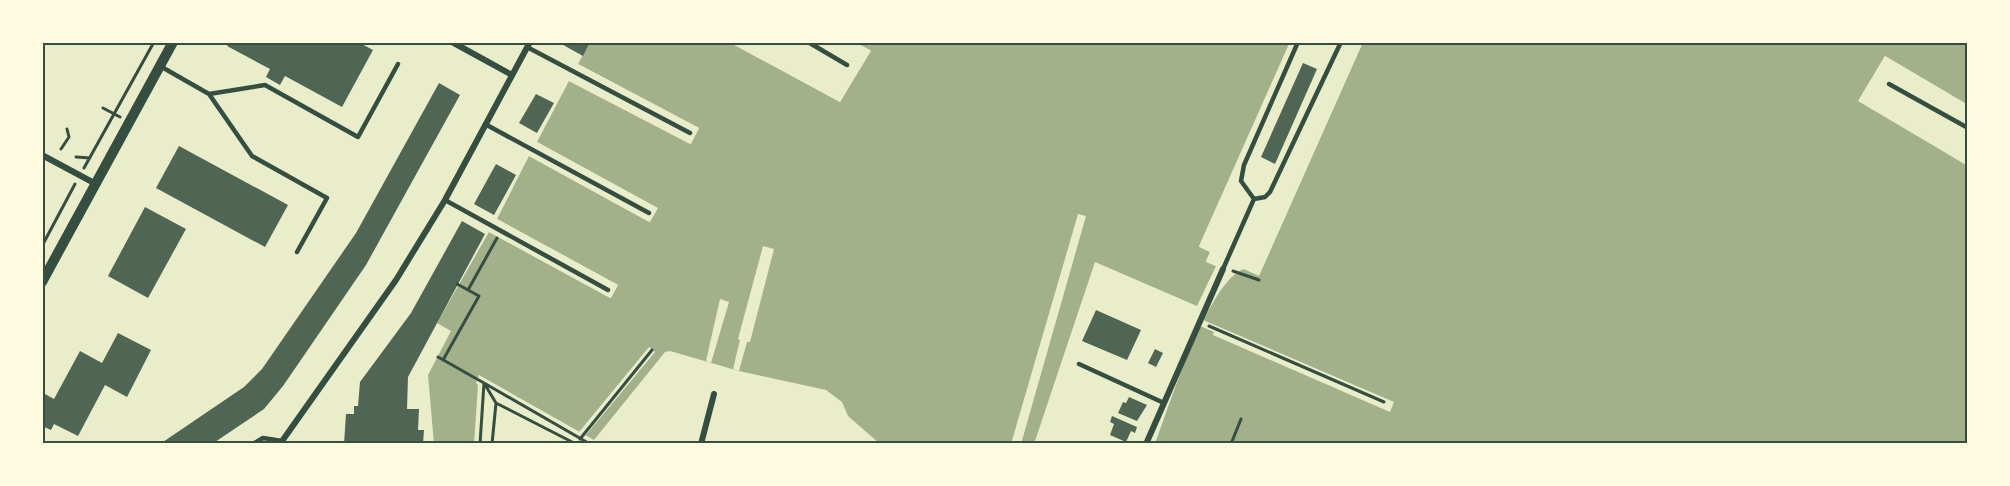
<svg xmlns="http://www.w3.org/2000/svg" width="2010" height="486" viewBox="0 0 2010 486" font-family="Barlow,sans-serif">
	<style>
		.water { fill: #a3b18a }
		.pier { fill: #e9edc9 }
		.building { fill: #4f6655 }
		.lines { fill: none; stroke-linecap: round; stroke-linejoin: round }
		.path { stroke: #344e41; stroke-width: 3 }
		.service { stroke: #344e41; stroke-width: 4.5 }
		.minor { stroke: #344e41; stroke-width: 6 }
		.tertiary { stroke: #344e41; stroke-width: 10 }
		.neatline { fill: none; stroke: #344e41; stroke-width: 2 }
	</style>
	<rect width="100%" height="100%" fill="#e9edc9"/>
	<path class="water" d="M590,42H729L840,102L870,50L855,42H1290L1199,246L1210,252L1206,261L1216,266L1197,306L1095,262L1034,444H880L848,416L842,402L826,390L739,371L670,351L665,352L594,440L479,375L476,383L478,385L474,444H434L428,375L451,331L437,323L489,232L610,298L618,285L497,219L529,156L649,222L657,208L537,142L569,81L690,144L699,128L578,64Z
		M1363,42H1968V105L1885,56L1859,100L1968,166V444H1155C1169,407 1208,281 1244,269L1259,275Z"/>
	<path class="pier" d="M729,42H736L839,98L867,52L852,42L871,51L840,102Z
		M1290,42L1292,43L1203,245L1213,250L1210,260L1218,264V267L1206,262L1210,252L1199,247Z
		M1360,42H1363L1259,276L1244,269L1229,273L1244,266L1257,272Z
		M1885,56L1968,105V108L1886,60L1863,100L1968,162V166L1858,101Z
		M578,64L699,128L691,144L569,81L571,78L689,140L695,129L576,67Z
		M537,142L658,208L650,222L529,156L531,153L649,218L653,209L536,144Z
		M1078,214L1086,216L1021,444H1011Z
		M497,219L618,285L611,298L489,232L491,230L610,294L614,286L495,221Z
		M763,246L774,249L750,342H747L739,371L733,369L740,340L738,339Z
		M720,299L729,302L711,363L706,361Z
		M1203,320L1394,402L1390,412L1213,335L1214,332L1200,326Z
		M649,347L655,352L586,435L579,432Z"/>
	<path class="building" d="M230,42H358L373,50L342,107L285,76L280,85L266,77L270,69L227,46Z
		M558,42H590L583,56Z
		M1303,63L1317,69L1275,164L1261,157Z
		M439,83L460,95L366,265L283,386L264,409L212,444H160L244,387L262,369L356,233Z
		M536,94L554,103L537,133L519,123Z
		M179,146L288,205L265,247L156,188Z
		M496,164L516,175L494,215L474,204Z
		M145,207L186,229L148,298L108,276Z
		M462,221L485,234L408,377L407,409H419L418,430H424L423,444H344L346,414H354V406H358L360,382L411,313Z
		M1096,310L1141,330L1127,360L1082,341Z
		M118,333L151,350L127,397L105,385L78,436L54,424L51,430L42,426V400L45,394L54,399L80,351L102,363Z
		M1155,349L1163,353L1156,367L1148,363Z
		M1129,397L1147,405L1137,421L1118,413L1123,402L1126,403Z
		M1112,416L1137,427L1135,433L1131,431L1126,442L1110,435L1114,424L1110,422Z"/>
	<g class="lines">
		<path class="path" d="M42,43L43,42
			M103,108L120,117
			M61,149L69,137L67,129
			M76,157L90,158
			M84,168L154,42
			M42,246L75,184
			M1233,271L1259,280
			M457,284L468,290
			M1209,326L1384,402
			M438,357L484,383L496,403
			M443,360L479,296L468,290L497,238
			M580,439L652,350
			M480,444L484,383L590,444
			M492,444L496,403L576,444
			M1231,444L1241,419"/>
		<path class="service" d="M808,42L847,65
			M527,47L690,133
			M160,66L209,94L252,156L327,198L297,252
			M1889,84L1968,128
			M209,94L265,85L358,137L398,64
			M485,124L649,213
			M1254,199L1265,197L1270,192L1341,42
			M1254,199L1241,181L1244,165L1298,42
			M445,200L608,290
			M1223,269L1254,199
			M1079,364L1164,403
			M253,444L263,438L282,441"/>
		<path class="minor" d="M452,42L512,75
			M42,155L96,184
			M280,444L396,280L445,200L530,42
			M701,444L714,394
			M1146,444L1223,269"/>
		<path class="tertiary" d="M42,282L173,42"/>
	</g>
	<rect width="2010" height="486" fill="none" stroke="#fefae0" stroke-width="87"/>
	<rect x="44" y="44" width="1922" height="398" class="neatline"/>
</svg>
